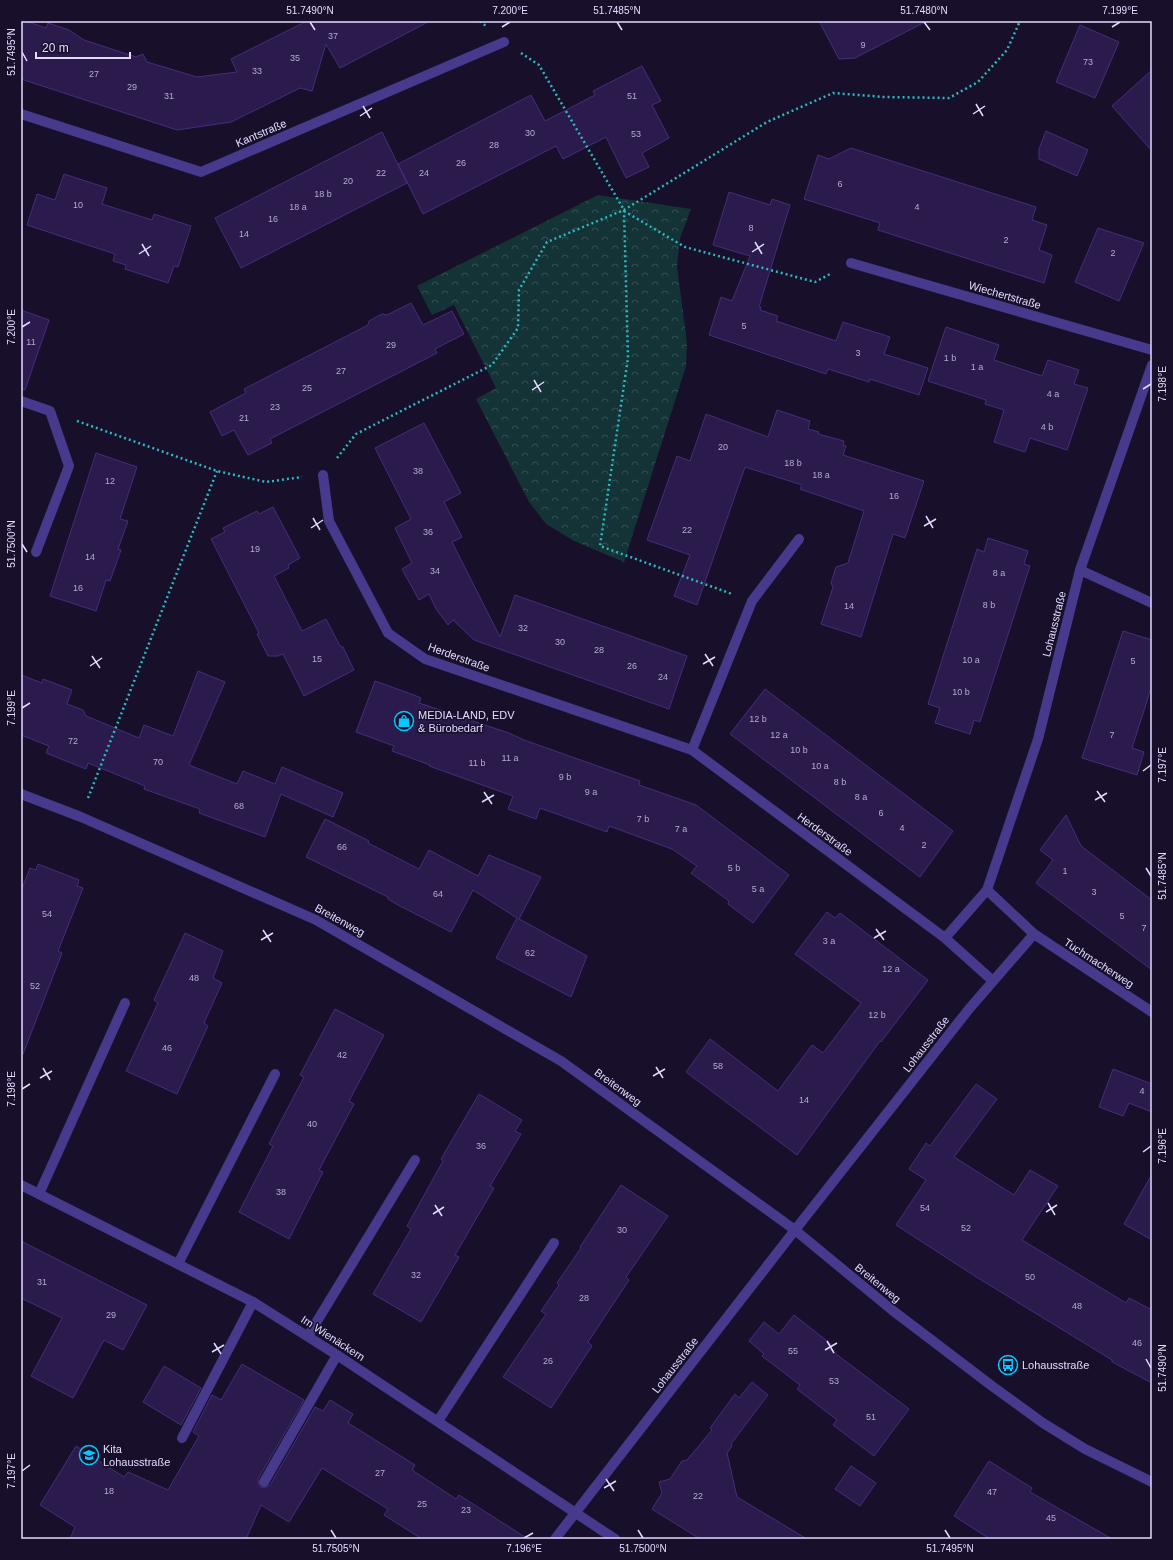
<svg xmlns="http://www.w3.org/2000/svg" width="1173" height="1560" viewBox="0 0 1173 1560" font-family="Helvetica,sans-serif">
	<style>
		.forest { fill: url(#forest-crowns) }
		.building { fill: #2b1b4d; stroke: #452d7a }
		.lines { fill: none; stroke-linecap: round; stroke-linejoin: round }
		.path { stroke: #2cb9c1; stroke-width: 2.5; stroke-dasharray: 2 3; stroke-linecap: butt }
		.service { stroke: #473a8c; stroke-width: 10 }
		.minor { stroke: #473a8c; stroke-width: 10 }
		.ticks { fill: none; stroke: #e3daff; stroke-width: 1.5 }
		.labels { text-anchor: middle; stroke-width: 3; stroke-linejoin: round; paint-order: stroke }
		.number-label { font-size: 9px; fill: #b5aad2 }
		.street-label { font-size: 11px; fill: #e3daff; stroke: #18102b }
		.poi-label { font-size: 11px; fill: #e3daff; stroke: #18102b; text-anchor: start }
		.neatline { fill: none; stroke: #e3daff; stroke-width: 1.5 }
		.ticks-label { font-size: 10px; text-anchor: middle; fill: #e3daff }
	</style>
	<defs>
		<pattern id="forest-crowns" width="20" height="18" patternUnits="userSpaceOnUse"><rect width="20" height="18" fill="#133336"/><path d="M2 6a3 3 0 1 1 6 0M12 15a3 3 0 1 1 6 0" fill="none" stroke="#355054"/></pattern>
	</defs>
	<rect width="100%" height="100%" fill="#18102b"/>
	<path class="forest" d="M598,195L691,209L680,238L677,266L687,343L686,366L624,562L574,541L546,524L529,502L476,399L496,388L454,305L432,315L417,286Z"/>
	<path class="building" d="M21,21H26L46,28L48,23L69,30L84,40L136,57L143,54L147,62L197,77L237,72L231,59L307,21H430L340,68L326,44L312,91L300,88L231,122L177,130L21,79Z
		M819,21H927L855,58L839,59Z
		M1080,25L1119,42L1095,98L1056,82Z
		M642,66L661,101L652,105L669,138L642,153L649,167L626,178L606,137L563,159L556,146L423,214L398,164L531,95L545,121L595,95L593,91Z
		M1152,70V151L1112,106Z
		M1046,131L1088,150L1077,176L1039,159V149Z
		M382,132L407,183L241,268L215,218Z
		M851,148L1036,207L1032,220L1047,225L1039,250L1052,255L1044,283L878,230L880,223L804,199L818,155L829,159Z
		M64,174L107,188L102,204L152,220L154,214L191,226L178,267L174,266L168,283L125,269L126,265L113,261L115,254L27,225L37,194L55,200Z
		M729,192L770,205L772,199L790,205L759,307H761L760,310L778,316L776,321L836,341L843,322L890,337L884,354L928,368L919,395L870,379L869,382L828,369L826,374L709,335L721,297L732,301L750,256L713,245Z
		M1098,228L1144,243L1119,301L1075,282Z
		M411,303L423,325L452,311L464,334L435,349L437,353L270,439L272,443L248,455L234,430L222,436L210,412L246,393L244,389L368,325L369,321L382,314L387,315Z
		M21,310L49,320L25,390L21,389Z
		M946,327L999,345L994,360L1042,376L1048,360L1079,370L1074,384L1088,388L1067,450L1030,438L1025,452L994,442L1004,410L985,404L986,400L928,381Z
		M777,410L810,421L808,429L819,432L818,434L844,441L843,445L846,446L843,455L924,481L905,538L893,534L861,637L821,624L833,587L831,583L836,567L848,563L864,511L800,489L802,485L745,467L697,605L674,596L690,555L647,540L677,456L690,461L706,414L768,437Z
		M424,423L461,493L444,502L462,537L452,542L500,637L515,595L687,656L669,709L474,640L453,620L448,625L436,609L429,594L419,600L402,569L412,563L395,528L411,519L375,448Z
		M96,453L137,467L120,519L128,521L118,549L121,550L110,581L106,580L96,611L50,596Z
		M273,507L300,558L288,565L289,568L274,576L302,631L326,619L340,646L343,647L354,670L304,696L283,654L278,656H268L257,634L259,633L211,539L225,532L223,528L257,511L259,514Z
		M988,538L1028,551L1024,564L1030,566L980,722L974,720L970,734L935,723L940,708L928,704L977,549L984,552Z
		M1123,631L1152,640V685L1132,748L1144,752L1137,775L1082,758Z
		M198,671L225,682L189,765L237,784L243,771L275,784L282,767L343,793L333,817L281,794L265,837L199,813L200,809L144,789L145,786L88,763L86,769L46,753L49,746L21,735V675L42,683L43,679L72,690L67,704L83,710L86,716L139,738L144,725L173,736Z
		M375,681L414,695L421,698L419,703L509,733L524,740L640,781L639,785L696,805L789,875L753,923L728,904L729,901L691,873L697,866L672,849L609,826L607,832L540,808L536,819L508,809L513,796L429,766L430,765L392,751L394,746L356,732Z
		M765,689L953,831L920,877L730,734Z
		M1066,815L1081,846L1152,900V970L1036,883L1053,860L1040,850Z
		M325,819L369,841L368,843L419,869L429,850L478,876L489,855L541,877L519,919L587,956L571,997L496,958L517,918L473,890L451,932L400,906L388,899V897L306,857Z
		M38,864L79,880L77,886L83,888L58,951L62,953L23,1054H21V891L30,868L36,870Z
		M827,912L835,918L840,913L928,980L881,1042L880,1041L797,1155L686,1072L710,1039L778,1091L812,1045L823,1053L861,1003L795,954Z
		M185,933L223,951L213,978L222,983L204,1023L208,1026L177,1094L126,1071L158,1003L154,1000Z
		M335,1009L384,1035L349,1101L354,1104L319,1170L323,1172L289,1239L239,1212L273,1146L269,1144L304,1077L300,1075Z
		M1113,1069L1152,1084V1112L1129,1103L1123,1116L1099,1107Z
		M976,1084L997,1099L954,1157L1014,1195L1030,1170L1058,1186L1022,1240L1126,1303L1129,1298L1152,1310V1383L1112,1362V1360L978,1278L896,1225L926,1180L909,1169L926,1143L930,1146Z
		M479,1094L522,1120L515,1131L521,1134L490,1186L494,1188L455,1255L459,1257L421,1322L373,1294L411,1229L407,1226L443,1161L441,1159Z
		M1152,1174V1240L1124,1224Z
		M621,1185L668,1216L626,1277L629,1280L588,1342L592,1346L551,1408L503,1377L546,1314L541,1311L559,1285L557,1283L581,1248L580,1247Z
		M21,1241L147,1305L123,1350L104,1340L73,1398L31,1376L62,1318L21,1298Z
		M794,1315L831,1344L828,1348L909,1409L874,1456L833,1425L837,1420L797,1389L800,1385L762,1356L764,1354L749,1341L764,1322L779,1334Z
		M242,1364L304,1400L258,1479V1482L260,1487L264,1488L270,1485L315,1407L323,1411L330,1400L353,1414L348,1423L415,1465L412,1470L456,1499L459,1495L528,1539H422L384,1515L388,1509L322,1468L289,1522L261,1505L246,1539H70L75,1527L40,1505L76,1446L124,1477L128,1472L168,1490L199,1436L193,1432L212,1395L221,1400Z
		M164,1366L201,1388L181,1425L143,1402Z
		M752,1382L768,1395L731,1444L732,1446L727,1453L737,1497L807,1539H700L652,1509L662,1493L659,1482L670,1479L682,1461L687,1460L712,1430L710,1428L735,1394L739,1398Z
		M989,1461L1032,1488L1030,1492L1112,1539H990L954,1516Z
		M851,1466L876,1483L860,1506L835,1489Z"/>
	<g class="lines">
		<path class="path" d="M480,21L486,26
			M521,53L539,65L624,210L628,358L600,546L732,594
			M624,211L685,247L815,282L832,273
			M77,421L217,471L266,482L302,477
			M337,458L356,434L492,365L518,328L519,290L547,242L624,210L767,122L833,93L884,97L949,98L978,82L1007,50L1020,21
			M88,798L217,471"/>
		<path class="service" d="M39,1194L125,1003
			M178,1264L275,1074
			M308,1336L415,1160
			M438,1421L554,1243
			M182,1438L253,1302
			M264,1482L337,1355"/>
		<path class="minor" d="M21,114L201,172L504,42
			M851,263L1152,350
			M21,401L50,411L69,466L36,552
			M323,475L329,521L388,633L425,659L692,750L945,938
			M1080,570L1152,603
			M692,750L752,601L799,539
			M21,794L81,817L316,920L561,1061L795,1230L892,1310L992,1386L1043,1423L1085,1449L1152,1482
			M1034,934L1152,1012
			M993,981L945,938L987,890L1038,739L1080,570L1152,365
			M21,1185L253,1302L337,1355L615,1539
			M555,1539L795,1230L969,1009L1034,934L987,890"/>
	</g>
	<path class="ticks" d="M310,22L315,30M617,22L622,30M924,22L930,30M502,27L510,22M1112,27L1120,22M22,52L27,61M976,104L983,116M363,106L370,118M973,114L985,106M360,116L372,108M755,242L762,254M142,244L149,256M752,252L764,244M139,254L151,246M22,327L30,322M534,380L541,392M1143,389L1151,384M532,390L544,382M926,516L933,528M313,518L320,530M924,526L936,519M311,528L323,520M22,544L27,552M705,654L713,666M92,656L100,668M703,664L715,657M90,666L102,658M22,708L30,703M1143,771L1151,765M1097,791L1105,802M484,792L492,804M1095,800L1107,793M482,802L494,795M1146,868L1151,876M876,929L884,940M263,930L271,942M874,938L886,931M261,940L273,933M656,1067L663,1078M43,1068L50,1080M653,1076L665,1069M40,1078L52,1071M22,1089L30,1084M1143,1152L1151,1146M1048,1203L1055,1215M435,1205L442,1216M1046,1212L1057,1205M433,1214L444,1207M827,1341L834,1353M214,1343L221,1354M825,1350L837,1343M212,1352L224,1345M1146,1359L1151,1368M22,1471L30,1465M606,1479L614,1491M604,1488L616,1481M331,1530L336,1538M638,1530L643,1538M945,1530L950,1538M524,1538L533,1533"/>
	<defs>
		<symbol id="shop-ring" viewBox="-11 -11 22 22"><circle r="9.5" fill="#18102b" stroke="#06c8ff" stroke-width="1.5"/><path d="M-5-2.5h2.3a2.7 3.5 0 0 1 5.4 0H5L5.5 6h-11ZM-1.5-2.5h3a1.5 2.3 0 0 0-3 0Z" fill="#06c8ff"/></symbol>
		<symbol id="bus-ring" viewBox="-11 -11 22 22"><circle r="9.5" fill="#18102b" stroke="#06c8ff" stroke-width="1.5"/><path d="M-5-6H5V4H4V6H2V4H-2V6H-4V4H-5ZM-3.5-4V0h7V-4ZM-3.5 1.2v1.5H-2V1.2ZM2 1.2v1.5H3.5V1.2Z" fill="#06c8ff"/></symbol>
		<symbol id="school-ring" viewBox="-11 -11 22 22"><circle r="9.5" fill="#18102b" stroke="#06c8ff" stroke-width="1.5"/><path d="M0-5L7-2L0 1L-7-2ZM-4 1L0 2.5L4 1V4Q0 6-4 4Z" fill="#06c8ff"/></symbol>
	</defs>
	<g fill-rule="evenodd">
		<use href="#shop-ring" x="393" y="710" width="22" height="22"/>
		<use href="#bus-ring" x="997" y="1354" width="22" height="22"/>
		<use href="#school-ring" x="78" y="1444" width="22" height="22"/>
	</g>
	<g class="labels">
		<g class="number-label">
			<text x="333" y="39">37</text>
			<text x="863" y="48">9</text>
			<text x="295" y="61">35</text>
			<text x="1088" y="65">73</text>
			<text x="257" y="74">33</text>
			<text x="94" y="77">27</text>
			<text x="132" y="90">29</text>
			<text x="169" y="99">31</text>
			<text x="632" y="99">51</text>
			<text x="530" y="136">30</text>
			<text x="636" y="137">53</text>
			<text x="494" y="148">28</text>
			<text x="461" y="166">26</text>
			<text x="381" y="176">22</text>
			<text x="424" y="176">24</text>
			<text x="348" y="184">20</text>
			<text x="840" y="187">6</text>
			<text x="323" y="197">18 b</text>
			<text x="78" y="208">10</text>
			<text x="298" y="210">18 a</text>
			<text x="917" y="210">4</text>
			<text x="273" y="222">16</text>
			<text x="751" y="231">8</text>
			<text x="244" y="237">14</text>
			<text x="1006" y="243">2</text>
			<text x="1113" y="256">2</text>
			<text x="744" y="329">5</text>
			<text x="31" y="345">11</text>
			<text x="391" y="348">29</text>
			<text x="858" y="356">3</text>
			<text x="950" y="361">1 b</text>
			<text x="977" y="370">1 a</text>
			<text x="341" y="374">27</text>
			<text x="307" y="391">25</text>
			<text x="1053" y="397">4 a</text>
			<text x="275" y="410">23</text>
			<text x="244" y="421">21</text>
			<text x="1047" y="430">4 b</text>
			<text x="723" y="450">20</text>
			<text x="793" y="466">18 b</text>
			<text x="418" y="474">38</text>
			<text x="821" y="478">18 a</text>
			<text x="110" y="484">12</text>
			<text x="894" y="499">16</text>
			<text x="687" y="533">22</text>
			<text x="428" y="535">36</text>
			<text x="255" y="552">19</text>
			<text x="90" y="560">14</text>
			<text x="435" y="574">34</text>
			<text x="999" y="576">8 a</text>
			<text x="78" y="591">16</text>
			<text x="989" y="608">8 b</text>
			<text x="849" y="609">14</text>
			<text x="523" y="631">32</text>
			<text x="560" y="645">30</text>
			<text x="599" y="653">28</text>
			<text x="317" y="662">15</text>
			<text x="971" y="663">10 a</text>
			<text x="1133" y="664">5</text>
			<text x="632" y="669">26</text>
			<text x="663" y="680">24</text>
			<text x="961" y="695">10 b</text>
			<text x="758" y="722">12 b</text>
			<text x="779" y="738">12 a</text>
			<text x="1112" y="738">7</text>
			<text x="73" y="744">72</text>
			<text x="799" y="753">10 b</text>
			<text x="510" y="761">11 a</text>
			<text x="158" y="765">70</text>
			<text x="477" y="766">11 b</text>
			<text x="820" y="769">10 a</text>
			<text x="565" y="780">9 b</text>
			<text x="840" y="785">8 b</text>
			<text x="591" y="795">9 a</text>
			<text x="861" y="800">8 a</text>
			<text x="239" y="809">68</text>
			<text x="881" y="816">6</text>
			<text x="643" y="822">7 b</text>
			<text x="902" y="831">4</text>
			<text x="681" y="832">7 a</text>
			<text x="924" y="848">2</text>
			<text x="342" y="850">66</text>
			<text x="734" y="871">5 b</text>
			<text x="1065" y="874">1</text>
			<text x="758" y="892">5 a</text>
			<text x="1094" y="895">3</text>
			<text x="438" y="897">64</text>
			<text x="47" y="917">54</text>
			<text x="1122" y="919">5</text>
			<text x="1144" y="931">7</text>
			<text x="829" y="944">3 a</text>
			<text x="530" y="956">62</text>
			<text x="891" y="972">12 a</text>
			<text x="194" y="981">48</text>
			<text x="35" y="989">52</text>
			<text x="877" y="1018">12 b</text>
			<text x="167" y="1051">46</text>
			<text x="342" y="1058">42</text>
			<text x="718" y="1069">58</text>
			<text x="1142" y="1094">4</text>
			<text x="804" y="1103">14</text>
			<text x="312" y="1127">40</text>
			<text x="481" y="1149">36</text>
			<text x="281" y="1195">38</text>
			<text x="925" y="1211">54</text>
			<text x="966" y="1231">52</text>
			<text x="622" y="1233">30</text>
			<text x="416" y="1278">32</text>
			<text x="1030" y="1280">50</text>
			<text x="42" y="1285">31</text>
			<text x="584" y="1301">28</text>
			<text x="1077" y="1309">48</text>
			<text x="111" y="1318">29</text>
			<text x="1137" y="1346">46</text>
			<text x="793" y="1354">55</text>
			<text x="548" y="1364">26</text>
			<text x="834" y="1384">53</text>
			<text x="871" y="1420">51</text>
			<text x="380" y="1476">27</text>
			<text x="109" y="1494">18</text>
			<text x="992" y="1495">47</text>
			<text x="698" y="1499">22</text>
			<text x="422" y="1507">25</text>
			<text x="466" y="1513">23</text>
			<text x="1051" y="1521">45</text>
		</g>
		<g class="street-label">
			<text transform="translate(261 133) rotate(-23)" y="4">Kantstraße</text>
			<text transform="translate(1005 295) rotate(16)" y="4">Wiechertstraße</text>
			<text transform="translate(1054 624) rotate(-76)" y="4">Lohausstraße</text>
			<text transform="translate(459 657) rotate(20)" y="4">Herderstraße</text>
			<text transform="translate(825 834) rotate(36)" y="4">Herderstraße</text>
			<text transform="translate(340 920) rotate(29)" y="4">Breitenweg</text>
			<text transform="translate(1099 963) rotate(33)" y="4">Tuchmacherweg</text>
			<text transform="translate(926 1044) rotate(-52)" y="4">Lohausstraße</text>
			<text transform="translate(618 1087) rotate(36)" y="4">Breitenweg</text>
			<text transform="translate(878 1283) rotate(39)" y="4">Breitenweg</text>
			<text transform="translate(333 1338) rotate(33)" y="4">Im Wienäckern</text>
			<text transform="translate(675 1365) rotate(-52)" y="4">Lohausstraße</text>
		</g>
		<g class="poi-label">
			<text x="418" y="719">MEDIA-LAND, EDV<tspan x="418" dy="13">&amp; Bürobedarf</tspan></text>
			<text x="1022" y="1369">Lohausstraße</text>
			<text x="103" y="1453">Kita<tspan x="103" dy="13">Lohausstraße</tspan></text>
		</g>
	</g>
	<rect width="1173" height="1560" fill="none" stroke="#18102b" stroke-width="44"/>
	<path d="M36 52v6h94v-6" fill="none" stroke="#e3daff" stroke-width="2"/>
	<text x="42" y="52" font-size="12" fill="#e3daff" stroke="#18102b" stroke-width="3" paint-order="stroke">20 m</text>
	<rect x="22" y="22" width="1129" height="1516" class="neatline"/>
	<g class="ticks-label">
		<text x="310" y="14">51.7490°N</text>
		<text x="510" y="14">7.200°E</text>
		<text x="617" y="14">51.7485°N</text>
		<text x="924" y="14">51.7480°N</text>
		<text x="1120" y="14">7.199°E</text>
		<text transform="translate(11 52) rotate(-90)" y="4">51.7495°N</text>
		<text transform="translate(11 327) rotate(-90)" y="4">7.200°E</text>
		<text transform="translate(1162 384) rotate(-90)" y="4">7.198°E</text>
		<text transform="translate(11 544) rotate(-90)" y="4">51.7500°N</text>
		<text transform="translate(11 708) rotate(-90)" y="4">7.199°E</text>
		<text transform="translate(1162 765) rotate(-90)" y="4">7.197°E</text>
		<text transform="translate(1162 876) rotate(-90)" y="4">51.7485°N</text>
		<text transform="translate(11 1089) rotate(-90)" y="4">7.198°E</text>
		<text transform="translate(1162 1146) rotate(-90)" y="4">7.196°E</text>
		<text transform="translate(1162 1368) rotate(-90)" y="4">51.7490°N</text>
		<text transform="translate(11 1471) rotate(-90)" y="4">7.197°E</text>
		<text x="336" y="1552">51.7505°N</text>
		<text x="524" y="1552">7.196°E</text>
		<text x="643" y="1552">51.7500°N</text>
		<text x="950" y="1552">51.7495°N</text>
	</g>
</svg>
